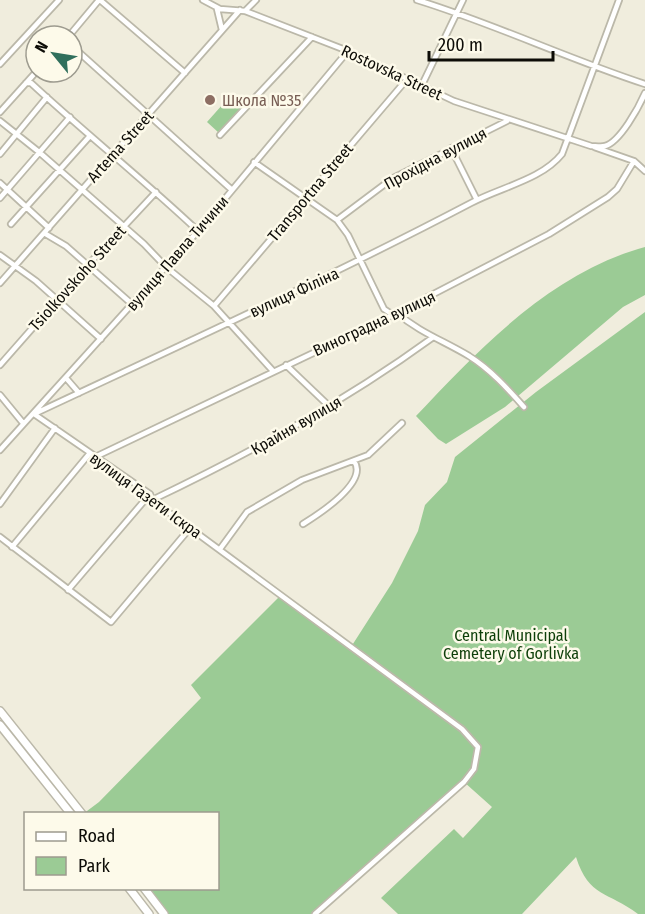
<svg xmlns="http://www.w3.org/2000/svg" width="645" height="914" viewBox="0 0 645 914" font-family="'Fira Sans Condensed',sans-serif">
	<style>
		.green { fill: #9bcb95 }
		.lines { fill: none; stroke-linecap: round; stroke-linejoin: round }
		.street-casing { stroke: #bbb8a9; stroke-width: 8 }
		.secondary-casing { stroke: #bbb8a9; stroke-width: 10 }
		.street { stroke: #fff; stroke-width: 4.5 }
		.secondary { stroke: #fff; stroke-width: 7 }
		.education-dot { fill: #8d6e63; stroke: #fdfaea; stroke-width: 2 }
		.labels { text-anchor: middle; stroke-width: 5; stroke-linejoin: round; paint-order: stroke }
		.street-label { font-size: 16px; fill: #0d0c07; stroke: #fdfaea }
		.education-label { font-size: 16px; fill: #785e54; stroke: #fdfaea; text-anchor: start }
		.park-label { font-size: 16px; fill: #0d3f09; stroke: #fdfaea }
	</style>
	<rect width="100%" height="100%" fill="#f0eddd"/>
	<path class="green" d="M231,95L244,106L219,133L207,122Z
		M645,247V295L623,307L505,407L446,444L438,439L416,416C480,348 552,272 645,247Z
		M645,312V914H638C608,891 589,898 576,857L522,914H398L381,898L454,829L463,838L492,807L464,782L315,914H164L144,889L218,888V814H83L99,802L201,698L191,685L282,594L351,647L392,583L418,531L425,505L447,482L455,457L536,392Z"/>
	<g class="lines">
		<defs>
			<path id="street" d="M100,0L185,73
				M203,0L220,9L245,11L348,51L454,101L591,146C595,146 601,147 605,146C620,142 639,107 645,93
				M417,0C495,24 568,59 645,84
				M217,9L222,30
				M245,11L256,0
				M69,36L99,0
				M72,46L232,190
				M0,64L59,0
				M26,83H31C86,134 144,180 198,231
				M422,85L463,0
				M0,112L36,72
				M0,121L39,152L144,244L166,267L214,306L273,371
				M220,135L312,37
				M594,147L634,161L645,171
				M451,148L477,200
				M0,154L47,97
				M254,162L337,220L348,235L384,309L393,315
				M0,183L49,228
				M0,198L70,117
				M337,220L393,178L507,121
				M11,224L89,137
				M44,233L66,246L133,305
				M0,255L36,281L101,339
				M0,283L240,10
				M214,306L408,78
				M397,313C419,332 444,341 469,356C491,370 507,388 524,407
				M0,365L88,265L156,192
				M286,365L330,407
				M66,378L79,393
				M0,395L23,423
				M34,414L150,494L152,500L462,729L478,747L474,769L464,782L315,914
				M34,414C181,345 328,278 471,203C501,187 541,180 562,154L619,0
				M0,450L198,231L348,51
				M95,457L393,315L549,234L608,197L617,189L634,161
				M152,500C250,453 344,402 432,338
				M0,504L55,428
				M303,524C319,514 369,482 354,461
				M0,537L111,622L190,528
				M12,547L90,453
				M220,549L247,512L302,480L368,455L402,423
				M68,590L150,494"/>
			<path id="secondary" d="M0,711L82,814
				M0,725L71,814
				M129,888L149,914
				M144,888L164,914"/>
		</defs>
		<use href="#street" class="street-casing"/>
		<use href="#secondary" class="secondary-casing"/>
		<use href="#street" class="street"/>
		<use href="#secondary" class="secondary"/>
	</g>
	<circle class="education-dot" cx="210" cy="100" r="6"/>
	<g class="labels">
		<g class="street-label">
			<text transform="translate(392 72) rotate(25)" y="6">Rostovska Street</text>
			<text transform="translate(120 146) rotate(-48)" y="6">Artema Street</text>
			<text transform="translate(435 158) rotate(-28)" y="6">Прохідна вулиця</text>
			<text transform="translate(310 192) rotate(-50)" y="6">Transportna Street</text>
			<text transform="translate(177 253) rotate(-49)" y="6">вулиця Павла Тичини</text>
			<text transform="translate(77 278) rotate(-48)" y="6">Tsiolkovskoho Street</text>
			<text transform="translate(294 292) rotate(-25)" y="6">вулиця Філіна</text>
			<text transform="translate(374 323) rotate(-25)" y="6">Виноградна вулиця</text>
			<text transform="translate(296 425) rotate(-30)" y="6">Крайня вулиця</text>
			<text transform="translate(146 495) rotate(36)" y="6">вулиця Газети Іскра</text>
		</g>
		<g class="education-label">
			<text x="222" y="106">Школа №35</text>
		</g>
		<g class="park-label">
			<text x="511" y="641">Central Municipal<tspan x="511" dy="18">Cemetery of Gorlivka</tspan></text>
		</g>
	</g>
	<rect x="24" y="812" width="195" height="78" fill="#fdfaea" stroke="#9d9b8f" stroke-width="1.5"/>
	<rect x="36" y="832" width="30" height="9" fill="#ffffff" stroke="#9d9b8f" stroke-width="1.5"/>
	<text x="78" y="842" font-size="18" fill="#0d0c07">Road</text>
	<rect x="36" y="857" width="30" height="18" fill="#9bcb95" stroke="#9d9b8f" stroke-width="1.5"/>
	<text x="78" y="872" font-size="18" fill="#0d0c07">Park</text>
	<g transform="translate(54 54) rotate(300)"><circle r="28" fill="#fdfaea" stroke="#9d9b8f" stroke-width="1.5"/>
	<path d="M0-4.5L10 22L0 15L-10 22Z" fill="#306f5c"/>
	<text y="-9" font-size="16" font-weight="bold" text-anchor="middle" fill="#0d0c07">N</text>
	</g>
	<path d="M429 51v9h124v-9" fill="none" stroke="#0d0c07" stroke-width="3"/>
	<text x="438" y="51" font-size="18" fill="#0d0c07" stroke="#fdfaea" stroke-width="4.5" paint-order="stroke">200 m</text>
</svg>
